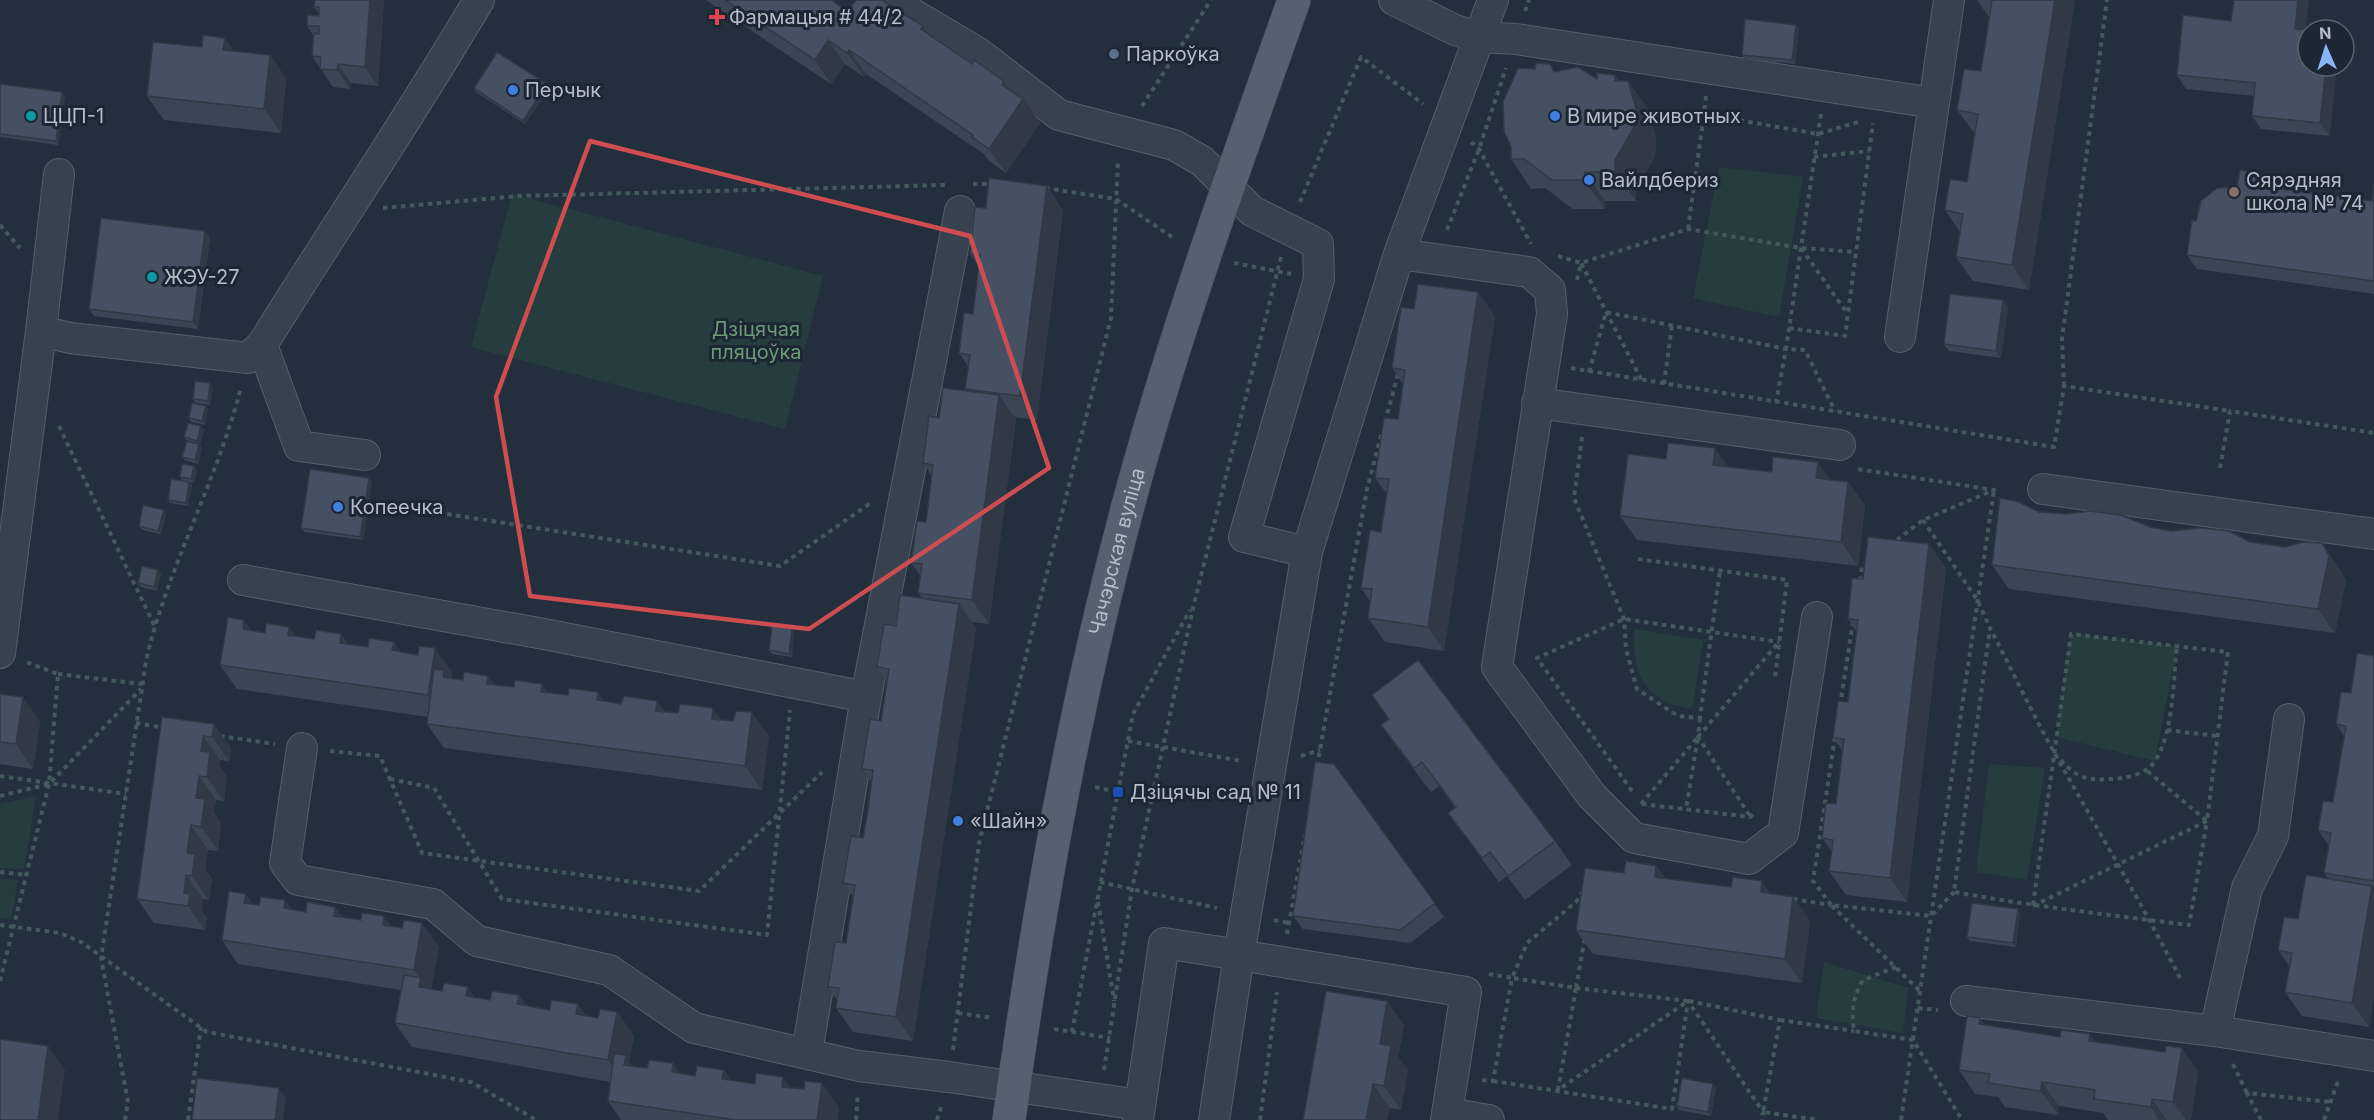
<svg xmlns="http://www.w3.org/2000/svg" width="2374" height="1120" viewBox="0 0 2374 1120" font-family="Inter,sans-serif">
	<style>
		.green { fill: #263c3f }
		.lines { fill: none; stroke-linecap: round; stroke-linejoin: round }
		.minor-casing { stroke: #565f6c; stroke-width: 32 }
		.major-casing { stroke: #414a57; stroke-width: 34 }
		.path { stroke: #44595c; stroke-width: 4; stroke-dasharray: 4.5 4.5; stroke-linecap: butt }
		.minor { stroke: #38414e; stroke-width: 30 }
		.major { stroke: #56606e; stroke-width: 33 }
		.wall { fill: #3b4654 }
		.shaded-wall { fill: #303945 }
		.building { fill: #455162; stroke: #303945; stroke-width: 1.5 }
		.marked { fill: none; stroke: #ce4d50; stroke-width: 4.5; stroke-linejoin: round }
		.health-dot { fill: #e0444e; stroke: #1d2633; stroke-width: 2 }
		.service-dot { fill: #5c6f8a; stroke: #1d2633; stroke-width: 2 }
		.shop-dot { fill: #3f7fe0; stroke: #1d2633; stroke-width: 2 }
		.culture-dot { fill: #0f9aa8; stroke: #1d2633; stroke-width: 2 }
		.education-dot { fill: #8d6e63; stroke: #1d2633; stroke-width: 2 }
		.transit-dot { fill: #1a4fb4; stroke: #1d2633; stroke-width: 2 }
		.labels { text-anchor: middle; stroke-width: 6; stroke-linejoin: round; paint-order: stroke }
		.poi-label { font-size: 20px; fill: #b4bcc9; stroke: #1d2633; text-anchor: start }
		.park-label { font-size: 20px; fill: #6b9a76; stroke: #1d2633 }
		.street-label { font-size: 20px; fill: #b4bcc9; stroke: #1d2633 }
	</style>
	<rect width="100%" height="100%" fill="#242f3e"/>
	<path class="green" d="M1719,167L1803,177L1779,317L1693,298Z
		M512,194L823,276L785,429L471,347Z
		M1635,629L1703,640L1692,709C1645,702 1631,674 1635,629Z
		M2071,634L2177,646L2155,761L2056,737Z
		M1989,764L2045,768L2027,880L1976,872Z
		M36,796L24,869L0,868V804Z
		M0,879L18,880L11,920L0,918Z
		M1824,962L1908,988L1903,1033L1816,1018Z"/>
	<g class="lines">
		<defs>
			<path id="minor" d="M889,0L977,52L1059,115L1174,145L1202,161L1252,211L1318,244L1319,279L1244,537L1307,552
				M1394,0L1455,30L1479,37L1516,39L1934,103
				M1493,0L1399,254L1529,272L1550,290L1552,314L1497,667L1592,796L1634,838L1749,859L1783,833L1817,617
				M59,174L41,331L70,338L248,358L262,345
				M1399,254L1307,552L1239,955L1466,992L1446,1120
				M1900,337L1949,0
				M1537,403L1840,445
				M365,455L299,446L262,345C334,229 410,117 479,0
				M2043,489L2374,534
				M243,580L544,634L866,697
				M0,653L41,331
				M302,748L285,863L298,880L433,904L477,941L609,970L694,1028L859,1066L949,1077L1140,1105
				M1966,1001L2215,1031L2374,1056
				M2215,1031L2247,888L2273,836L2289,719
				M807,1053L866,697L960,211
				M1447,1113L1489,1120
				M1138,1120L1164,943L1239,955L1214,1120"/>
			<g id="major">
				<path id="s1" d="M1009,1120C1043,875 1088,628 1161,391C1201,260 1248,130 1294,0"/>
			</g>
		</defs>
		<use href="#minor" class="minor-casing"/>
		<use href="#major" class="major-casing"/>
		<path class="path" d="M1525,11L1529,0
			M1706,96L1704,114L1818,134L1858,122
			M1142,106L1211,0
			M1821,114L1786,349L1805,350L1835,411
			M1471,142L1479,149L1531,244
			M1814,157L1869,151
			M973,184H993
			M1045,188L1116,199L1172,237
			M1300,202L1361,57L1423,104
			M383,208L519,196L945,185
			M0,225L20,248
			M1688,229L1704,114
			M1447,230L1479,149L1506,68
			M1801,248L1847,313
			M1558,256L1581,263L1688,229L1801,248L1856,252
			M1234,263L1291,274
			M1577,280L1581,263L1642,381
			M1789,328L1845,336L1873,123
			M1571,368L2054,447L2064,386L2230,411
			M1589,372L1606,312L1786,349L1776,402
			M1664,384L1672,325
			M2064,386L2062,339L2107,0
			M1385,422L1398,374
			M59,426L155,627
			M1582,437L1574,498L1624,619L1626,649L1637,689L1678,716L1700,718L1720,570
			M2220,468L2230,411L2374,433
			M1858,469L1994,490L1923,520L1893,543
			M376,503L780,566L872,502
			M1923,520L1978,601L1990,628
			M1638,559L1787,580L1775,678
			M1860,581L1862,566L1868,562
			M58,674L142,684
			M1840,706L1853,621
			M1700,718L1698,737L1750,816
			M136,723L165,728
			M2167,730L2217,736
			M220,736L275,744
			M1698,737L1779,642
			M1128,741L1242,761
			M330,751L380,756L422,853L699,891L822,772
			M1301,756L1320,750
			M2061,760C2076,777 2086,781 2110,779C2121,779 2136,776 2146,770C2174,751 2173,678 2177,646
			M1317,766L1367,489L1382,432
			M0,776L126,794
			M390,779L434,788L502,899L767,935L790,710
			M1095,787L1118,792
			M1632,791L1537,658L1624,619L1779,642
			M0,796L49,784L141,689
			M1641,804L1698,737L1686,809
			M1642,804L1750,817L1755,812
			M0,872L27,875
			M1100,882L1217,908
			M1583,891L1576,902L1527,943L1512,978L1576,988L1585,937
			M1793,899L1830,905
			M1098,902L1114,1001
			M1831,905L1813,881L1835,737
			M2033,905L2071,634L2228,652L2207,821L2146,770
			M2033,906L2207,821L2189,925C2110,915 2032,906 1954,892L1990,628C2012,670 2032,713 2055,754C2097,829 2141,902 2180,978
			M1274,920L1289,923
			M0,925L60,933L81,942L207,1032L471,1082L536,1120
			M1287,934L1305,835
			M1896,967L1863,980C1853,998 1851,1010 1854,1031L1913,1040L1962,1120
			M0,981L49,784L58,674L26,662
			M1576,988L1688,1001L1558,1090Z
			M1919,990L1831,905L1931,916L1954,892
			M1689,1001L1780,1020L1763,1112L1818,1120
			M1918,1008L1938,1010
			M958,1013L992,1018
			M1780,1020L1854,1031
			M1054,1029L1110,1038
			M1072,1032L1133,714L1190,610
			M953,1050L979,843L1111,318L1118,161
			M2233,1064L2247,1093
			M1104,1070L1132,889L1194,604L1281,257
			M1482,1080L1493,1081L1512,978L1489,974
			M1493,1081L1672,1109L1688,1001L1763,1112L1762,1120
			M125,1120L128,1102L101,958L142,688C144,676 145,664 148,652C171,561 218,478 241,387
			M188,1120L201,1027
			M856,1120L858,1094
			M937,1120L942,1104
			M1260,1120L1277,992
			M1901,1120L1994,490
			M2261,1120L2247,1093L2330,1102
			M2324,1120L2338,1081"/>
		<use href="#minor" class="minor"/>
		<use href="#major" class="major"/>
	</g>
	<path class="wall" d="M315,0H384L378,86L351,83L350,89L333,87L312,56L313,35L307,26L319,16V13L314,7Z
		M706,0H832L848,11L930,35L1023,99L1040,123L1006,173L989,161L984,154L866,74L864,77L845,64L831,84Z
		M1977,0H2075L2029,290L1973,281L1956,257L1960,232L1945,210L1967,182L1975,134L1957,110L1981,71L1989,17Z
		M2234,0H2309L2305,30L2330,136L2261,129L2252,116L2254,96L2186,89L2177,75L2231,21Z
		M1799,28L1795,64L1744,59L1742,55Z
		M234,51L270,55L286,79L281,133L164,120L147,96Z
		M1555,72L1597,79L1628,81L1649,111L1656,138L1655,157L1636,190V201H1605V209H1573L1545,188L1531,189L1511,159Z
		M0,84L65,96L58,145L0,137Z
		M474,88H549L525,124L476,92Z
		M2374,184V294L2197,269L2187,255L2196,221L2268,186V188L2372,201Z
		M986,208L1063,210L1037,420L1014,417L1016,419L989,624L972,622L976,628L913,1041L853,1032L836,1008L837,1000L828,987L846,943L853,897L843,883L863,838L872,782L862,769L881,721L887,682L877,667L896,626L922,598L918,593L921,576L911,563L926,522L932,476L923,463L939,418L967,391L965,389L968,366L959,353L973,314L979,267L970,254Z
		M205,231L210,238L198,329L94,316L89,309Z
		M1478,292L1495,317L1444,651L1385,642L1368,618L1370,601L1361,588L1381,532L1387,494L1375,478L1398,419L1403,384L1392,368L1414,309Z
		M2003,300L2008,308L2001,358L1949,351L1944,344Z
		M213,387L210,405L196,403L193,399Z
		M206,406L208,410L205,425L191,422L189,418Z
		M204,430L200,445L202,448L198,464L185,460L182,457L187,441L184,437Z
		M1728,467L1848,482L1865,506L1858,566L1637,540L1620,516Z
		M197,470L194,483L189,482L192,486L188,506L170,503L168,500L182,480L180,477Z
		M372,482L363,540L304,532L301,528Z
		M164,510L166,514L161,534L142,530L139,526Z
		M2039,512L2150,527L2285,547L2322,543L2338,567L2346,580L2335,633L2009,589L1992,565Z
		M1946,568L1907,902L1846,895L1829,871L1832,852L1822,838L1836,804L1843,751L1833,738L1848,702L1857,632L1848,619L1863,579Z
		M158,570L161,574L157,591L141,587L138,583Z
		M289,627L295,636L314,639L341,634L348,644L368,647L394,642L400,651L452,672L451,678L463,680L488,676L495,685L568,695L598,692L604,701L621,704L657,701L665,712L721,720L769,736L762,790L444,748L427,724L428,717L237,689L220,665L251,631L265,633Z
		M794,633L792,657L772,654L769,650Z
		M2374,656V996L2369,1027L2302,1016L2285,992L2290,967L2278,950L2298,919L2328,878L2324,873L2329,846L2318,830L2333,802L2344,736L2336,724L2351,693Z
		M0,694L40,721L33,769L0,764Z
		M1372,695L1555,841L1572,865L1525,900L1507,876L1499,882L1448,813L1455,808L1439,786L1431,792L1398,749L1381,725L1389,720Z
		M162,717L214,724L231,748L229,761L220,760L219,766L227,776L224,801L216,800L214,812L221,823L218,851L208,850L205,869L212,878L209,900L203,899L202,911L207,918L205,930L154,923L137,899Z
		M1334,764L1444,917L1410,943L1303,929L1293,916Z
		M1656,866L1666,879L1793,897L1810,921L1802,983L1593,954L1576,930L1624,873Z
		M285,900L292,910L306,912L335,907L343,918L392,926L402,928L422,923L439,947L431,989L550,1010L578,1004L586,1016L598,1018L617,1012L634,1036L629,1061L633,1066L695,1076L724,1070L731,1080L755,1084L783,1077L790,1088L804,1089L822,1083L839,1108L837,1120H621L608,1101L610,1082L412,1047L395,1023L401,990L238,964L222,940L253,904L259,905Z
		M2020,913L2016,947L1970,941L1967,937Z
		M1387,1001L1404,1025L1398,1057L1408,1070L1401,1110L1390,1108L1303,1120Z
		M1980,1018L1985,1025L2060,1037L2090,1034L2095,1042L2165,1052L2182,1048L2198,1072L2191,1120H2108L2103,1113L2059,1106L2058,1115L2005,1107L1998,1097L1975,1094L1959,1070Z
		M1713,1084L1716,1087L1711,1116L1679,1110L1677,1106Z"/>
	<path class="shaded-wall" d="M370,0H384L378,86L365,67Z
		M2055,0H2075L2029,290L2012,265Z
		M2298,0H2309L2304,42L2295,29Z
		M1796,25L1799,28L1795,64L1792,60Z
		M923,26L940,50L921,29Z
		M225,38L241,62L223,50Z
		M828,40L845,64L831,84L815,60Z
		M849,50L866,74L864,77L847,53Z
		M270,55L286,79L281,133L264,109Z
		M338,64L351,83L350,89L337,70Z
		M2326,66H2337L2330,136L2320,123Z
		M1615,75L1634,102L1628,81L1649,111L1656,138L1655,157L1636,190V201L1615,172Z
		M1004,81L1020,104L1023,99L1040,123L1006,173L989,149L1002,85Z
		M547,84L549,88L525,124L523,121Z
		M62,92L65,96L58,145L56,141Z
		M1585,172L1605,201V209L1584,180Z
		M2259,173L2268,186L2267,200L2257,186Z
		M1047,186L1063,210L1037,420L1020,396Z
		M205,231L210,238L198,329L193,322Z
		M1478,292L1495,317L1444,651L1428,627Z
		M2003,300L2008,308L2001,358L1996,351Z
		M210,383L213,387L210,405L208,401Z
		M999,395L1016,419L989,624L972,600Z
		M206,406L208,410L205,425L202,421Z
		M201,426L204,430L200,445L197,441Z
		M199,444L202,448L198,464L195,460Z
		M1715,448L1732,472L1713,465Z
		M1818,462L1835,486L1816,478Z
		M194,466L197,470L194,483L191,479Z
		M369,478L372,482L363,540L360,537Z
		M189,482L192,486L188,506L186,503Z
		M1848,482L1865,506L1858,566L1841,542Z
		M164,510L166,514L161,534L158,531Z
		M2322,543L2338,567L2346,580L2335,633L2318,609Z
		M1929,544L1946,568L1907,902L1890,878Z
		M158,570L161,574L157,591L154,587Z
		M959,604L976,628L913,1041L896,1017Z
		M244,620L261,644L243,629Z
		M289,627L306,651L288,635Z
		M792,629L794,633L792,657L789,654Z
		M341,634L358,658L340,643Z
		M394,642L411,666L392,650Z
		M435,648L452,672L445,719L428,695Z
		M488,676L505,700L487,684Z
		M542,684L558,708L541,692Z
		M598,692L615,716L597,700Z
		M23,697L40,721L33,769L16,744Z
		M657,701L674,725L656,711Z
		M713,708L730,732L712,719Z
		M752,712L769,736L762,790L745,766Z
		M214,724L231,748L229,761L212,737Z
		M203,736L220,760L219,766L227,776L224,801L207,777L201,751Z
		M199,776L216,800L214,812L221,823L218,851L201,827L196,798Z
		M191,825L208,850L205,869L212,878L209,900L192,876L187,853Z
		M1656,866L1673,890L1655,877Z
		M186,875L203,899L202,911L207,918L205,930L188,906L184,893Z
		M1762,881L1779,905L1761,892Z
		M2372,886L2374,888V996L2369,1027L2352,1003Z
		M246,894L263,918L244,903Z
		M1793,897L1810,921L1802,983L1785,959Z
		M285,900L302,924L284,908Z
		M335,907L352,931L334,916Z
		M2018,909L2020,913L2016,947L2013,943Z
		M384,916L401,940L383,925Z
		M422,923L439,947L431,992L419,987L421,980L414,970Z
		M468,987L485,1011L466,996Z
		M519,995L536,1019L517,1004Z
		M1387,1001L1404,1025L1398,1057L1408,1070L1401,1110L1384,1086L1380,1044Z
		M578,1004L595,1028L576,1014Z
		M617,1012L634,1036L629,1061L643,1079L625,1084L608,1060Z
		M1980,1018L1997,1042L1979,1024Z
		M2090,1034L2107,1059L2089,1041Z
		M48,1046L65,1070L58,1120H38Z
		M2182,1048L2198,1072L2191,1120H2186L2173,1102Z
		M673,1063L690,1087L672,1072Z
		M724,1070L740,1094L722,1079Z
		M783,1077L800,1101L782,1087Z
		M2042,1082L2059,1106L2058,1115L2041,1091Z
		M822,1083L839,1108L837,1120H817Z
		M1373,1084L1390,1108L1387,1120H1366Z
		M1713,1084L1716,1087L1711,1116L1708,1112Z
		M279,1088L286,1099L283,1120H275Z
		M2152,1099L2167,1120H2159L2151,1107Z"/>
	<path class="building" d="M315,0H370L365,67L338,64L337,70L320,69L321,57L312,56L314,33L319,34V26H307V15L319,16V7H314Z
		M725,0H831L847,11L838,24L856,0H882L923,26L921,29L972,64L974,60L1004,81L1002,85L1023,99L989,149L972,137L973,135L849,50L847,53L828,40L815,60Z
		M1992,0H2055L2012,265L1956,257L1963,214L1945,210L1950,179L1967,182L1978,114L1957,110L1964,69L1981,71Z
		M2234,0H2298L2295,29L2309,30H2308V66H2326L2320,123L2252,116L2255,83L2177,75L2183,15L2231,21Z
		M1745,19L1796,25L1792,60L1742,55Z
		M203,35L225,38L223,50L270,55L264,109L147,96L153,42L202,47Z
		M497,52L547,84L523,121L474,88Z
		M1536,63L1550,64L1554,72L1578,67L1597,79V73L1615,75V81H1628L1636,109L1634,127L1615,160V172H1585L1584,180H1552L1524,159H1511V147L1504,131L1503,102L1518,68L1535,69Z
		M0,84L62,92L56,141L0,134Z
		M2240,170L2259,173L2257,186L2372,201L2374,184V281L2187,255L2192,220L2196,221L2201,201L2217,188L2237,187Z
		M989,178L1047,186L1020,396L965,389L970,355L959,353L964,313L973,314L980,255L970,254L975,207L986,208Z
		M101,218L205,231L193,322L89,309Z
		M1418,284L1478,292L1428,627L1368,618L1372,589L1361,588L1370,530L1381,532L1389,479L1375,478L1384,418L1398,419L1405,370L1392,368L1401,307L1414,309Z
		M1950,294L2003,300L1996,351L1944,344Z
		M195,381L210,383L208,401L193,399Z
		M943,388L999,395L972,600L918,593L922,564L911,563L917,521L926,522L933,465L923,463L929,416L939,418Z
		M192,403L206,406L202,421L189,418Z
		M188,423L201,426L197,441L184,437Z
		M187,441L199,444L195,460L182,457Z
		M1668,443L1715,448L1713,465L1772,472L1773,457L1818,462L1816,478L1848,482L1841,542L1620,516L1628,454L1666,459Z
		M182,464L194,466L191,479L180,477Z
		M310,469L369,478L360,537L301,528Z
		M171,479L189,482L186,503L168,500Z
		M2000,498L2019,502L2039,512L2067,514L2090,511L2121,515L2150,527L2171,531L2201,528L2229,531L2250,542L2285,547L2303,542L2322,543L2329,556L2318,609L1992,565Z
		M143,505L164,510L158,531L139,526Z
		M1868,537L1929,544L1890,878L1829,871L1833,840L1822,838L1826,803L1836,804L1844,739L1833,738L1838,701L1848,702L1858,620L1848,619L1852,578L1863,579Z
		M142,566L158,570L154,587L138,583Z
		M900,595L959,604L896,1017L836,1008L839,988L828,987L835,942L846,943L855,885L843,883L851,836L863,838L868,810L873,770L862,769L870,719L881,721L889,669L877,667L884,624L896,626Z
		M228,617L244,620L243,629L265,633L266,623L289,627L288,635L314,639L316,630L341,634L340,643L368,647L369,638L394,642L392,650L418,655L419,646L435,648L428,695L220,665Z
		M772,626L792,629L789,654L769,650Z
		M2357,653L2374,656V881L2324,873L2331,833L2318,830L2323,801L2333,802L2346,726L2336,724L2341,692L2351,693Z
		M1418,660L1555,841L1508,876L1490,852L1482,858L1448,813L1456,807L1422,762L1414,768L1381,725L1389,719L1372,695Z
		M434,669L444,670L443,677L463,680L464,672L488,676L487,684L514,687L515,680L542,684L541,692L568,695L569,688L598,692L597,700L621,704L624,696L657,701L656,711L678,713L680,704L713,708L712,719L733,721L736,711L752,712L745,766L427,724Z
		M0,694L23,697L16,744L0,742Z
		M162,717L214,724L212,737L203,736L201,751L210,752L207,777L199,776L196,798L205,799L201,827L191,825L187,853L195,854L192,876L186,875L184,893L190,894L188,906L137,899Z
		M1315,762L1334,764L1435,903L1400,930L1293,916Z
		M1626,861L1656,866L1655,877L1731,887L1733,877L1762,881L1761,892L1793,897L1785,959L1576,930L1585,868L1624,873Z
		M2306,875L2372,886L2352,1003L2285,992L2292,953L2278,950L2284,917L2298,919Z
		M229,891L246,894L244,903L259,905L261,897L285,900L284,908L306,912L307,902L335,907L334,916L361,920L362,913L384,916L383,925L402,928L404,920L422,923L414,970L222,940Z
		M1972,903L2018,909L2013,943L1967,937Z
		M404,975L421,978L419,987L442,991L444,983L468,987L466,996L490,1000L492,991L519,995L517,1004L550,1010L551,1000L578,1004L576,1014L598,1018L600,1009L617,1012L608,1060L395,1023Z
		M1326,991L1387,1001L1380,1044L1391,1046L1384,1086L1373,1084L1366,1120H1303Z
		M1967,1016L1980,1018L1979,1024L2060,1037L2061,1030L2090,1034L2089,1041L2165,1052L2166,1046L2182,1048L2173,1102L2152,1099L2151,1107L2094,1099L2095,1090L2042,1082L2041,1091L1988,1083L1990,1074L1959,1070Z
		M0,1039L48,1046L38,1120H0Z
		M614,1054L626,1055L624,1065L647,1068L649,1060L673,1063L672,1072L695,1076L697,1066L724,1070L722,1079L755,1084L756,1073L783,1077L782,1087L804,1089L805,1081L822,1083L817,1120H736L608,1101Z
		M197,1078L279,1088L275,1120H192Z
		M1682,1078L1713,1084L1708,1112L1677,1106Z"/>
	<path class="marked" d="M590,141L970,236L1049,468L809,629L530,596L496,397Z"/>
	<path class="health-dot" d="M714 8h6v6h6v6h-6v6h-6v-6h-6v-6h6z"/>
	<circle class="service-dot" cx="1114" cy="54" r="6"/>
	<g class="shop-dot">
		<circle cx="513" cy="90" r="6"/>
		<circle cx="1555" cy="116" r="6"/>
		<circle cx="1589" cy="180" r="6"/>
		<circle cx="338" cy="507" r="6"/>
		<circle cx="958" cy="821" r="6"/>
	</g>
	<g class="culture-dot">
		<circle cx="31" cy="116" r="6"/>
		<circle cx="152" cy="277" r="6"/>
	</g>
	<circle class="education-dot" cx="2234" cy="192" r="6"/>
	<rect class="transit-dot" x="1112" y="786" width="12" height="12" rx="3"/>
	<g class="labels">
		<g class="poi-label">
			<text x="729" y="24">Фармацыя # 44/2</text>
			<text x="1126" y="61">Паркоўка</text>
			<text x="525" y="97">Перчык</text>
			<text x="43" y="123">ЦЦП-1</text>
			<text x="1567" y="123">В мире животных</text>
			<text x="1601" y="187">Вайлдбериз</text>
			<text x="2246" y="187">Сярэдняя<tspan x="2246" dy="23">школа № 74</tspan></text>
			<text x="164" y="284">ЖЭУ-27</text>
			<text x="350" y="514">Копеечка</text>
			<text x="1130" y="799">Дзіцячы сад № 11</text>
			<text x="970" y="828">«Шайн»</text>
		</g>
		<g class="park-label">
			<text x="756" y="336">Дзіцячая<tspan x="756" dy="23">пляцоўка</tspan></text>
		</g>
		<g class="street-label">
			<text dy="7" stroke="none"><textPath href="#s1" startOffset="579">Чачэрская вуліца</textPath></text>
		</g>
	</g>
	<g transform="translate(2326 48) rotate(357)"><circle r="28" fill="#1d2633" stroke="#59626f" stroke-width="1.5"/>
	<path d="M0-4.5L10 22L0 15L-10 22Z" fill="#8ab4f8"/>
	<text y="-9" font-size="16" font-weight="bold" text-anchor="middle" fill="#b4bcc9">N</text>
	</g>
</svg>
